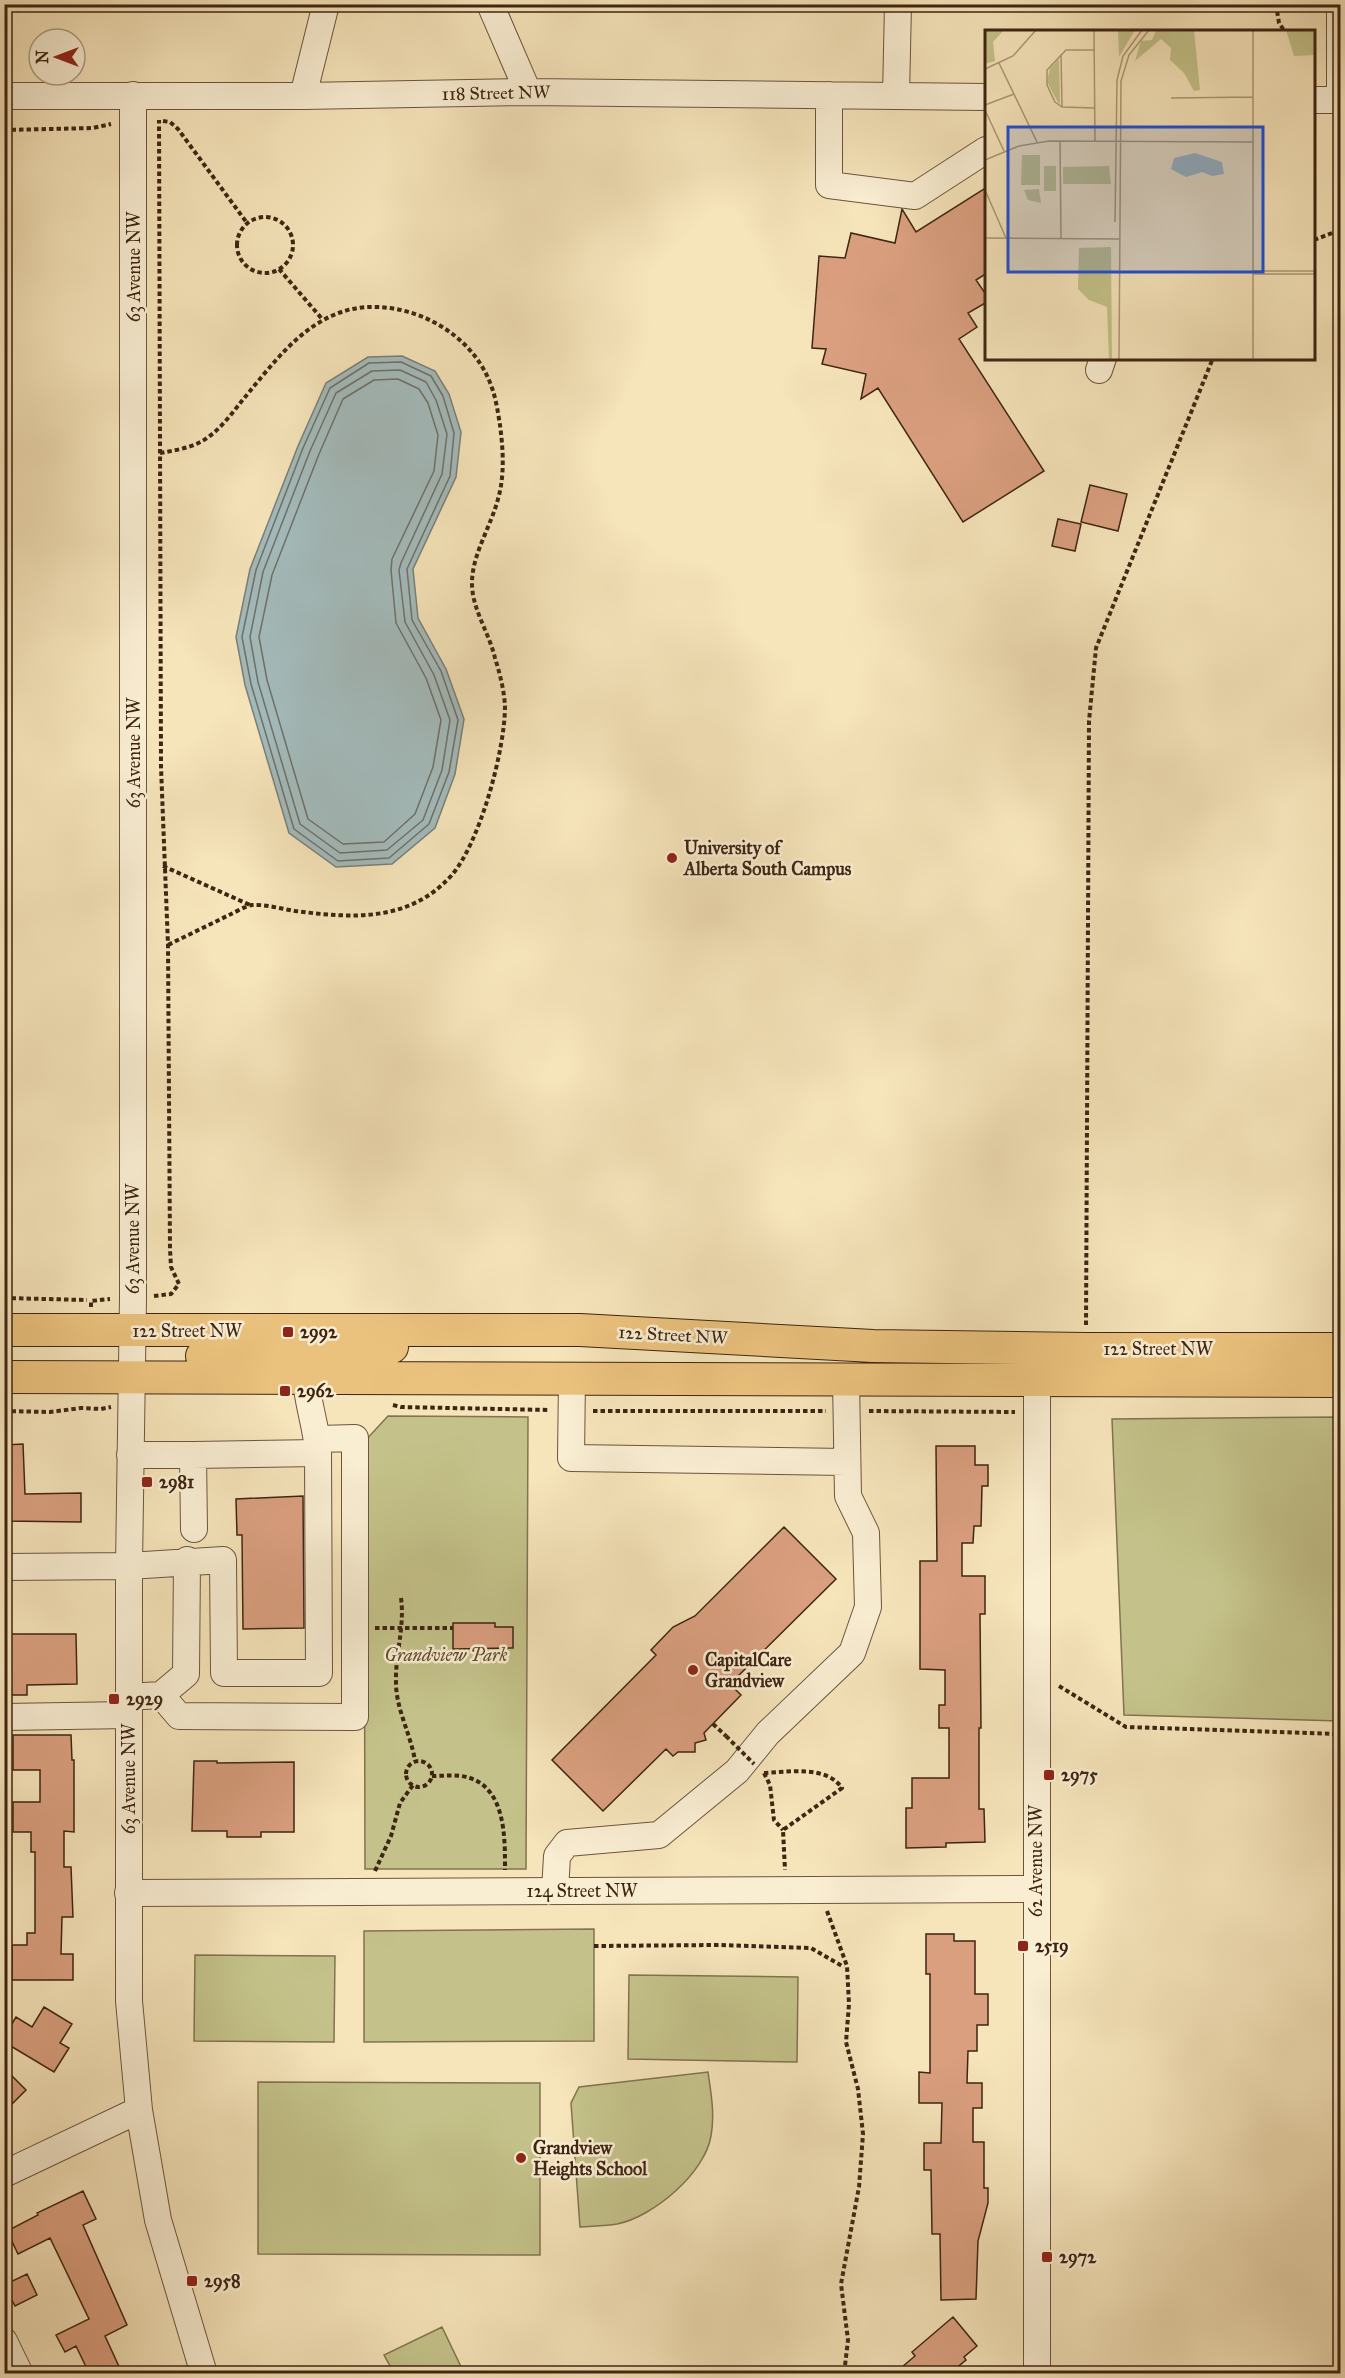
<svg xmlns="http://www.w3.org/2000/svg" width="1345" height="2378" viewBox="0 0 1345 2378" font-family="'IM FELL Great Primer',serif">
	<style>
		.green { fill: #c4c28a; stroke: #81744e; stroke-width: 1.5 }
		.water { fill: #a3bbbc; stroke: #7b7f78; stroke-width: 1.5 }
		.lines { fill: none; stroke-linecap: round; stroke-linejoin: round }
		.shore { stroke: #707067; stroke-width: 1.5 }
		.building { fill: #da9f7f; stroke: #3e2512; stroke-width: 1.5 }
		.minor-casing { stroke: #6c553c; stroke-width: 28 }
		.major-casing { stroke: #3e2512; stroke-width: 34 }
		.path { stroke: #3e2512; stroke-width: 4; stroke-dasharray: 4.5 3; stroke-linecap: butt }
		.minor { stroke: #f9edd2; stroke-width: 26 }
		.major { stroke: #ebc27d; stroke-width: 32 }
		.path-bridge { stroke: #3e2512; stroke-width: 4; stroke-dasharray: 4.5 3; stroke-linecap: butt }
		.poi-dot { fill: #8f2418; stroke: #f9edd2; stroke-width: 2 }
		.labels { text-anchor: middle; stroke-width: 5; stroke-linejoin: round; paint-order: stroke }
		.street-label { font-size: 18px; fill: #3e2512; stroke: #f9edd2 }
		.poi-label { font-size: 18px; font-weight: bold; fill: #3e2512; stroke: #f9edd2; text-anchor: start }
		.park-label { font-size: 18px; font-style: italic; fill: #604c30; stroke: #f9edd2 }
		.inset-road { fill: none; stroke: #ac9877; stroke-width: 1.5 }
		.view { fill: #1d4ed8; fill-opacity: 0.15; stroke: #1d4ed8; stroke-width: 3 }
		.inset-edge { fill: none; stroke: #3e2512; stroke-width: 3 }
	</style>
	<rect width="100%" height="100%" fill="#f6e4ba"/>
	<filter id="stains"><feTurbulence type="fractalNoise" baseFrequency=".00333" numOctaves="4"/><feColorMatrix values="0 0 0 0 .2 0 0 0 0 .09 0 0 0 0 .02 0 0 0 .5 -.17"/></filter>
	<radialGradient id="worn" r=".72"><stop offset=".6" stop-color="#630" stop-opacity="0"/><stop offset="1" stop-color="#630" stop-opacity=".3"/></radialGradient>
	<path class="green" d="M388,1416L528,1417L526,1869H365L364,1442Z
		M1340,1417V1721L1124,1715L1112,1419Z
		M594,1929V2041L364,2042V1931Z
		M195,1955L335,1956L334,2042L194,2041Z
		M629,1975L798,1977L797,2062L628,2059Z
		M708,2072C711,2093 715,2114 711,2136C705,2173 653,2217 617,2224C605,2226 593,2226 580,2227L571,2103L579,2087Z
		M258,2082L540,2083V2255L258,2254Z
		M442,2327L464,2373H394L384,2355Z"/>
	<path class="water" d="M402,356L435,371L449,394L461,432L456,477L413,569L418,618L446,669L464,719L455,774L435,828L392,864L336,867L289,833L245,685L236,637L250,569L298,446L326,383L368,357Z"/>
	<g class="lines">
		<path class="shore" d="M401,362L431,376L443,396L454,433L450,476L407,569L412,620L441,671L458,720L449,772L429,824L389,858L338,861L294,829L251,684L242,637L256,570L303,448L330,388L369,363Z
			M400,370L426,382L436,400L447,434L442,474L401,563L399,570L405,622L434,675L450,720L442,770L423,820L387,850L340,853L300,824L258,682L250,637L263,572L310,451L336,393L372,371Z
			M398,379L419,389L428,403L438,435L434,471L392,559L391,570L396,623L426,678L441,720L433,767L415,814L384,842L343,844L308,819L267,680L259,637L272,575L319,454L343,399L374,380Z"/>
	</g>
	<path class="building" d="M987,187V273L976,280L987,296V302L968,313L977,327L959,339L1044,471L963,522L878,388L861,399L866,374L822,364L826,349L812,348L819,256L845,258L851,233L895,243L902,209L916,232Z
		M1090,485L1127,494L1118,531L1081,522Z
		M1058,519L1081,524L1075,551L1052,546Z
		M23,1444L25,1494L81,1493V1522L4,1521V1445Z
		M936,1446H975V1465H988V1486H982L981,1526H974L973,1543H962V1576H985V1614H980L981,1728H979V1809H984L985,1842L946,1843V1847L906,1848V1808H912V1778H949V1728H939V1705H945V1670L920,1669V1561H937Z
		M303,1496L304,1628L243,1629L242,1535H237L236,1499Z
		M784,1527L836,1579L730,1684L741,1695L704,1733L706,1740L695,1743V1752H678L673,1756L666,1749L603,1811L552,1760L656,1655L651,1650L673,1627L695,1616Z
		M453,1623H495V1627H513V1648L453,1649Z
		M4,1634H76L77,1684L27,1685V1695H6Z
		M13,1735H71L72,1760H74V1832L64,1831V1867H71L73,1917H62L61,1954H73V1980H12V1945H27V1933H35V1852H31V1832H13V1802H40V1770H13Z
		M194,1761H217V1763L294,1762V1832H261V1837H227V1831H192Z
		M926,1934H954V1941H975V1994H988V2025H977V2051H968L967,2083H982V2108H973V2142H984V2188H988V2203L978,2241L976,2299L941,2300L940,2234H932L931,2170H924V2143H941L942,2103H919V2072L930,2073V1974H926Z
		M44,2007L72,2024L60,2043L69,2048L54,2072L4,2042V2037L16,2017L32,2027Z
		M4,2068L26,2090L4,2112Z
		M83,2191L96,2219L83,2225L127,2325L105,2336L122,2373H89L76,2346L65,2352L56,2335L89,2319L50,2238L18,2254L7,2231L38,2215L37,2213Z
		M27,2274L37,2295L15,2306L4,2285Z
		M953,2317L977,2346L964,2357L966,2360L950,2373H895L915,2356L912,2352Z"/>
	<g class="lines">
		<defs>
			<path id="minor" d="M490,4L528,92
				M1340,4V100
				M133,95V1298L129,1566V2001L139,2110L158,2220L204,2374
				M829,95V185L915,196L986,150
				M4,96H303L528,92L986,97
				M303,96L326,4
				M896,96L898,4
				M1314,100H1340
				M1099,370L1103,358
				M572,1378L571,1458L846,1462
				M130,1455H193L194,1529
				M193,1455L318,1453
				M4,1567L129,1566L223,1560L224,1673H319L318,1453C317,1427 307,1403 306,1378
				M161,1695L179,1716L355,1717V1438L318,1439
				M144,1696L161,1695L186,1674L187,1560
				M4,1717L129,1715
				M555,1891L557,1856L567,1843L659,1835L737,1771L768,1733L852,1653L868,1607L866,1533L848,1496L846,1379
				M128,1893L1036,1889
				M4,2174L139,2110
				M4,2341L20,2374
				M1037,2374V1363"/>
			<path id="major" d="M4,1330H580L873,1346L1086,1349H1340
				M202,1356L341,1353L392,1347
				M4,1377L1340,1381"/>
		</defs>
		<use href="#minor" class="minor-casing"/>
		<use href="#major" class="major-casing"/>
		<path class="path" d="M1276,4L1279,23L1285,32
			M163,121L170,122L178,129L247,223
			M4,130L93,128L111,124
			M237 245a28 28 0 1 1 56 0a28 28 0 1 1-56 0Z
			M1314,240L1340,230
			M279,269L323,320
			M160,453C176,450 193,448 207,438C220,429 231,415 241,402C277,359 314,304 378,307C427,309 476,340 492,388C496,399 498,413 500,425C503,448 505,475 498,499C491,526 473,553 472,581C471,608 489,632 495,658C500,674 504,690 505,706C505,750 480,843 451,876C408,923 351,918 295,911C282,909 265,904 252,905C245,906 236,912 229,915C209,925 188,935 168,945
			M163,866L250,905
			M154,1296L171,1294L179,1284L171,1267L170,1249L168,945L161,767L159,120
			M4,1298L87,1300
			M91,1307V1301L110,1299
			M1086,1325L1089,721L1096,648L1213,358
			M393,1405L401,1407L550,1410
			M4,1411L50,1412L81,1408L101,1409L111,1407
			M593,1411H826
			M869,1411L1015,1412
			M401,1598C405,1627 395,1654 396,1683C396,1709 411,1735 415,1761
			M375,1628H453
			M1059,1686L1126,1727L1340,1734
			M713,1724L726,1736
			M406 1774a13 13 0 1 1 26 0a13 13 0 1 1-26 0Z
			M764,1773C789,1772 826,1765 842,1788L783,1830L785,1870
			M764,1773L770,1785L774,1820L783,1830
			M432,1776C443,1776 459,1774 470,1778C506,1790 505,1839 505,1870
			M375,1871L391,1836L400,1803L413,1785
			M827,1911L847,1966L849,2004L846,2042L858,2089L863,2134L859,2187L841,2284L848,2340L844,2374
			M594,1946L719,1945L811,1948L844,1967"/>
		<use href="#minor" class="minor"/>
		<use href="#major" class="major"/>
		<path class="path-bridge" d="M726,1736L754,1764"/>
	</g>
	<g class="poi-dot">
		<circle cx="672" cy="858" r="6"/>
		<rect x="282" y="1326" width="12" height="12" rx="3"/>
		<rect x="279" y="1385" width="12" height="12" rx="3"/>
		<rect x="141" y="1476" width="12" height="12" rx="3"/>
		<circle cx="693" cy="1670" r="6"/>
		<rect x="108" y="1693" width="12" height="12" rx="3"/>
		<rect x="1043" y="1769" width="12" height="12" rx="3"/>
		<rect x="1017" y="1940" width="12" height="12" rx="3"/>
		<circle cx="521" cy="2158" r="6"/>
		<rect x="1041" y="2251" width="12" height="12" rx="3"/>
		<rect x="186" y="2275" width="12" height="12" rx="3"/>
	</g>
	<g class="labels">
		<g class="street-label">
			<text transform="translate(496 93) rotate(-1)" y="6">118 Street NW</text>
			<text transform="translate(134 267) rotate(-90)" y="6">63 Avenue NW</text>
			<text transform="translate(134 753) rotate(-90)" y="6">63 Avenue NW</text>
			<text transform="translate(133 1239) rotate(-90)" y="6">63 Avenue NW</text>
			<text x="187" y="1337">122 Street NW</text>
			<text transform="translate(673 1335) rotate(3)" y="6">122 Street NW</text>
			<text x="1158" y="1355">122 Street NW</text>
			<text transform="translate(129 1779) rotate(-90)" y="6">63 Avenue NW</text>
			<text transform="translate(1036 1861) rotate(-90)" y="6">62 Avenue NW</text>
			<text x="582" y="1897">124 Street NW</text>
		</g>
		<g class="poi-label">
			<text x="684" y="854">University of<tspan x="684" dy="21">Alberta South Campus</tspan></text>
			<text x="300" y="1338">2992</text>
			<text x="297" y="1397">2962</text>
			<text x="159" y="1488">2981</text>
			<text x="705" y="1666">CapitalCare<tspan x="705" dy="21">Grandview</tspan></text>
			<text x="126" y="1705">2929</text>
			<text x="1061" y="1781">2975</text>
			<text x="1035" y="1952">2519</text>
			<text x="533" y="2154">Grandview<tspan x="533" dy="21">Heights School</tspan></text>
			<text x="1059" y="2263">2972</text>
			<text x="204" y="2287">2958</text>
		</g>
		<g class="park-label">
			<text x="446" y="1661">Grandview Park</text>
		</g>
	</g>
	<g transform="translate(985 30)">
		<rect width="330" height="330" fill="#f6e4ba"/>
		<path d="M0,0H19L8,12L10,31L0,34ZM133,0H150L134,27ZM171,0H209L215,60L209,61L199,43L185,30L186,18L176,9L150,31L156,11L167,10ZM301,0H330V25L309,26ZM74,29L75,73L74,74L62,52L65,38ZM37,125H55V155H36ZM59,136H71V161H59ZM124,136L126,154H78V137ZM54,159L56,173L43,170L39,160ZM126,217L127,330H124L122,277L104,270L93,259L94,218Z" fill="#c4c28a"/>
		<path d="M210,123L237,132L239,144L227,146L217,142L201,147L186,139L189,128Z" fill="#a3bbbc"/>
		<path class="inset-road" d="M109,0L110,111M268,0V330M76,24L77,77M14,33L52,112M0,39L28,26L51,0M186,68L268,67M0,75L29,64M77,77L70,72L62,55V40L81,20H110M77,77L110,78M0,80L19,121M75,111L76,208M0,130L34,116L64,111L268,112M0,160L21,208M130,192L132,50L138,26L157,0M0,208L134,209M268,241H330M268,244H330M134,330L136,51L144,25L164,0"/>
		<path class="view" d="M23,97H278V242H23Z"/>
		<rect width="330" height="330" class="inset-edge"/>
	</g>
	<rect width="1345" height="2378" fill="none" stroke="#f6e4ba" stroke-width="24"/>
	<rect x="6" y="6" width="1333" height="2366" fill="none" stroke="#3e2512" stroke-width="3"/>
	<rect x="12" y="12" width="1321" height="2354" fill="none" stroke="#3e2512" stroke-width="1.5"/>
	<g transform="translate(57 57) rotate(270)"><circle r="28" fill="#f9edd2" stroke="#ae9d85" stroke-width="1.5"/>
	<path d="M0-4.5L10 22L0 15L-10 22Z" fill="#8f2418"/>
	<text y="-9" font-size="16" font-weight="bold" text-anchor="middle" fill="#3e2512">N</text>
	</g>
	<rect width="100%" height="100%" filter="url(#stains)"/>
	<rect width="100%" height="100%" fill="url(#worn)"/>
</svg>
